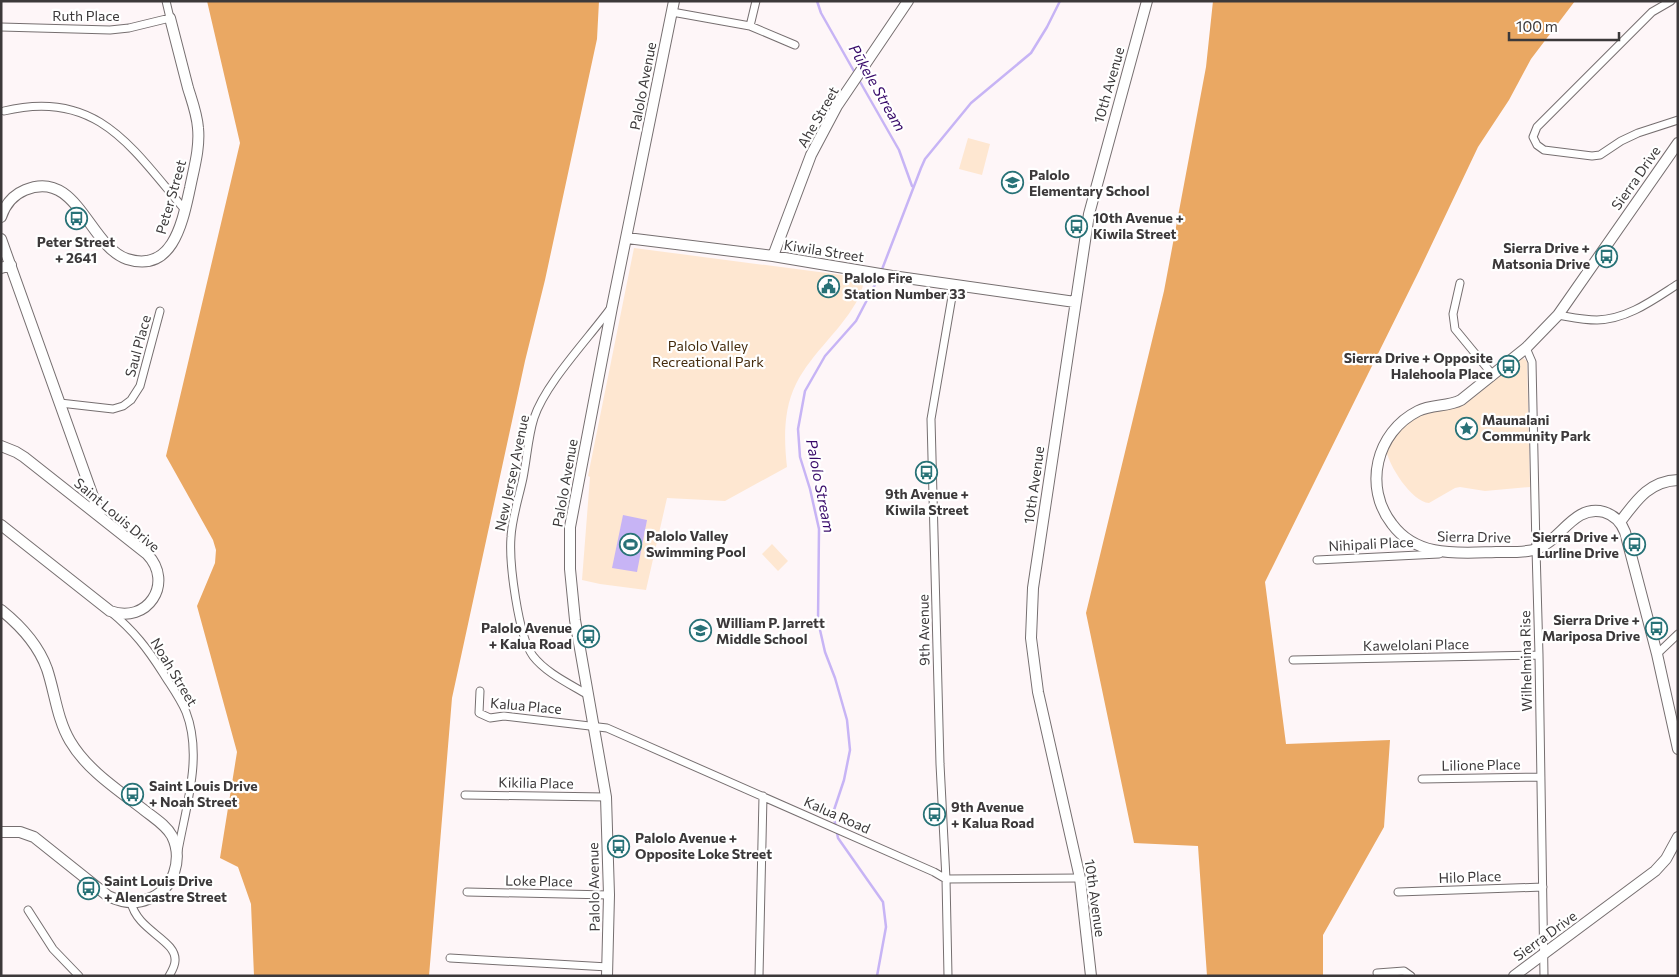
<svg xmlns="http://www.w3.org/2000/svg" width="1679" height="977" viewBox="0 0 1679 977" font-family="Commissioner,sans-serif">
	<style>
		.green { fill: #fee7d1 }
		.forest { fill: #eaa863 }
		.water { fill: #c7b4f5 }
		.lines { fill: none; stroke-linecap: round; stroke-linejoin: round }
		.stream { stroke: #c7b4f5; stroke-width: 2.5 }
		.street-casing { stroke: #766f70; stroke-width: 9 }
		.secondary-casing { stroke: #766f70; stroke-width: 12 }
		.street { stroke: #fff; stroke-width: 7 }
		.secondary { stroke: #fff; stroke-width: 10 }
		.labels { text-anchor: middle; stroke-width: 4.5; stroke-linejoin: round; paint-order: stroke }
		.street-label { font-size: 14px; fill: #3c393a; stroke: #fff }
		.poi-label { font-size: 14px; font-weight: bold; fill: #3c393a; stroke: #fff; text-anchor: start }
		.park-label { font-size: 14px; fill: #452b0c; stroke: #fff }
		.water-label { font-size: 15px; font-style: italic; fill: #370969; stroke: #fff }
	</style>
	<rect width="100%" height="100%" fill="#fef6f8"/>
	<path class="green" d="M968,138L990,144L982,175L959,169Z
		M634,248L865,278C863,284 862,291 859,297C843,329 812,352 796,384C783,410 784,440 787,467L725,501L667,498L646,590L600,584L582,580L590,477L588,476Z
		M1523,358L1527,361L1530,487L1485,491L1460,487L1455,488L1429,503C1412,502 1388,465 1386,449C1396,431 1412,417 1432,412C1443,409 1453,409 1464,405Z
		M772,544L788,561L778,571L762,554Z"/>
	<path class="forest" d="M207,1H599L597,39L545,280L525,361L452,698L429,976H254L251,904L238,867L220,858L237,752L197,606L215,563L216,550L213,540L166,456L240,143Z
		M1213,1H1575L1531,59L1509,100L1478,147L1420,269L1265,582L1286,744L1390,740L1384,827L1323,935V976H1207L1198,846L1134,843L1086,613L1164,291L1206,67Z"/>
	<path class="water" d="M623,515L647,520L637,572L612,568Z"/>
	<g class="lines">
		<path class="stream" d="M817,1L821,13L855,73
			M859,80L899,150L912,186
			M881,272L921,168L925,159L971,103L1031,53L1047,27L1060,1
			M877,976L886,927L883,902L838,838L833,813L844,780L850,750L847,720L835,678L825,652L818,621L819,529L810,489L800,457L798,429L805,391L825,356L856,321L879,277"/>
		<defs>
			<path id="street" d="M1671,1L1652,12L1537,127L1533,137L1537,145L1544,150L1592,156L1600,155L1621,141L1638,133L1678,120
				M672,12L750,26L756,1
				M750,26L795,45
				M1,27L110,30L129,28L170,18L166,1
				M4,111C97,88 132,148 185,210
				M1460,283L1453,314L1455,329L1492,374
				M1558,315C1570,317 1584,320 1597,320C1628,319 1653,300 1678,284
				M1526,348L1532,362L1536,549L1539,655L1544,976
				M60,403L113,409L123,406L131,400L140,386L160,311
				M1317,560L1439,554
				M111,612C134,631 147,648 163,673C171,686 180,698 186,712C203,756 186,806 178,851
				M1657,654L1678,634
				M1293,660L1539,655
				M480,691L479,713L490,718L504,716L607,728L934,872L946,879L1080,878
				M588,695C570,684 546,673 533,656C518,636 509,562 511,537C512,518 519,497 523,478C527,458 528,437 534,418C545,384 588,339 610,309
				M1422,779L1541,777
				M465,795L606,797
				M467,892L609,895
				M1398,892L1543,887
				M131,902C137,931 177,940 175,961C175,966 172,971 169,976
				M28,910L53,949L79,976
				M450,958L608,967
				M1377,973L1404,971L1411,976
				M759,976L763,796
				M948,976L946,879L940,764L931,419L954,285"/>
			<path id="secondary" d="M1678,143L1558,315L1526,348L1461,400C1448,407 1432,404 1418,411C1376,432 1363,487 1392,524C1417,558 1458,553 1496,552C1509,552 1525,553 1537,549C1561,540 1574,504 1604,512C1614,515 1621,522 1625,532L1657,654L1678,749
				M1,217C5,205 13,195 25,190C77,168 89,246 127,259C174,274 183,219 190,188C194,168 200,148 198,128C197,114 192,101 188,88C182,64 176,41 170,18
				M627,238L773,256L892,276L1075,302
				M1,239L100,516
				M773,256L811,155L837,106L908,1
				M1,268L11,265
				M1,446L16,452L24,457L147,554C175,583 147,625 110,611L1,525
				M1620,522C1636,501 1649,481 1678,480
				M1,610C21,626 38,644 47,669C55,693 57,719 70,741C87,770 118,790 144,810C154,818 166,825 172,836C178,848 178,861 174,873C170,885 160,895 148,899C135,905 121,902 108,896L34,837L20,832H1
				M607,976L609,895L606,797L575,620L570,569V527L612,307L674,1
				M1091,976L1080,878L1038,692L1031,638L1033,588L1089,214L1147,1
				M1514,976L1655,871L1666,859L1678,837"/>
		</defs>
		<use href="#street" class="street-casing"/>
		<use href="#secondary" class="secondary-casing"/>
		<use href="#street" class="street"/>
		<use href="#secondary" class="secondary"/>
	</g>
	<defs>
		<symbol id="school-ring" viewBox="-11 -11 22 22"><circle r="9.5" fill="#fff" stroke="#287277" stroke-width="1.5"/><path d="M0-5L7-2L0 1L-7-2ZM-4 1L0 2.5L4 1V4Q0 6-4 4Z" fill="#287277"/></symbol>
		<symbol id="bus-ring" viewBox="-11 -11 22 22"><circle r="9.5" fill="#fff" stroke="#287277" stroke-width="1.5"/><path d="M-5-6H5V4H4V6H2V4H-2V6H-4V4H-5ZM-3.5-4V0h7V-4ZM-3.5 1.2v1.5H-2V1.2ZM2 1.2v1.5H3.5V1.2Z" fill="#287277"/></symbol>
		<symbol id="civic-ring" viewBox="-11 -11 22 22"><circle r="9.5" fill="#fff" stroke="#287277" stroke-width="1.5"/><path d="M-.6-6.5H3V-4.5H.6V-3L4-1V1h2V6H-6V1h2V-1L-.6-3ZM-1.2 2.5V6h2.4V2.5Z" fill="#287277"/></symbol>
		<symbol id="sight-ring" viewBox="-11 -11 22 22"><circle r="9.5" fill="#fff" stroke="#287277" stroke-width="1.5"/><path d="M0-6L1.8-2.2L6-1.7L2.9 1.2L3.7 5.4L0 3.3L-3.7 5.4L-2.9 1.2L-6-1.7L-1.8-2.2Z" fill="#287277"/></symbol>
		<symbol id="stadium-ring" viewBox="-11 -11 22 22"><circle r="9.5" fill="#fff" stroke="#287277" stroke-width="1.5"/><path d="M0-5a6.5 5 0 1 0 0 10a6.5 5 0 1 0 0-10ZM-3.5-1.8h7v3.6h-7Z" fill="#287277"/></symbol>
	</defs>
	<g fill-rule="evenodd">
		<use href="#school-ring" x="1000" y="170" width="25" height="25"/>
		<use href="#bus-ring" x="64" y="206" width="25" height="25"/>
		<use href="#bus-ring" x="1064" y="214" width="25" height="25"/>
		<use href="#bus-ring" x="1594" y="244" width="25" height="25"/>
		<use href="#civic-ring" x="816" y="274" width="25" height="25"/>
		<use href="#bus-ring" x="1496" y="354" width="25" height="25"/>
		<use href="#sight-ring" x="1454" y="416" width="25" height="25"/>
		<use href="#bus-ring" x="914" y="460" width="25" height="25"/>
		<use href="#stadium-ring" x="618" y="532" width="25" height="25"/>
		<use href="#bus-ring" x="1622" y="532" width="25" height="25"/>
		<use href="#bus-ring" x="1644" y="616" width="25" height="25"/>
		<use href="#school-ring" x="688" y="618" width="25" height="25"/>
		<use href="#bus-ring" x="576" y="624" width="25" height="25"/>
		<use href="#bus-ring" x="120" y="782" width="25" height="25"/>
		<use href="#bus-ring" x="922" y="802" width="25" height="25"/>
		<use href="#bus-ring" x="606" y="834" width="25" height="25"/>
		<use href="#bus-ring" x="76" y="876" width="25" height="25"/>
	</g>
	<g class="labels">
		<g class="street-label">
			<text x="86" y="21">Ruth Place</text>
			<text transform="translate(1109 85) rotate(-74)" y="5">10th Avenue</text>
			<text transform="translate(643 86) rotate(-79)" y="5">Palolo Avenue</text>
			<text transform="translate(818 117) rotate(-60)" y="5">Ahe Street</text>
			<text transform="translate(1636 178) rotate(-55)" y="5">Sierra Drive</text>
			<text transform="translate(171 197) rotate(-74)" y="5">Peter Street</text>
			<text transform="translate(824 251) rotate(9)" y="5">Kiwila Street</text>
			<text transform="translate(138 346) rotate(-75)" y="5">Saul Place</text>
			<text transform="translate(512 473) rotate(-78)" y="5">New Jersey Avenue</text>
			<text transform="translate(565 483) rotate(-80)" y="5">Palolo Avenue</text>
			<text transform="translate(1034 485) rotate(-82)" y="5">10th Avenue</text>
			<text transform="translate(117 515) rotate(40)" y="5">Saint Louis Drive</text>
			<text transform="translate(1474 537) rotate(1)" y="5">Sierra Drive</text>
			<text transform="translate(1371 544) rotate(-3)" y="5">Nihipali Place</text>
			<text transform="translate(924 630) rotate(-91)" y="5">9th Avenue</text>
			<text transform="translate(1416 645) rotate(-1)" y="5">Kawelolani Place</text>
			<text transform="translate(1526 661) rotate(-91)" y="5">Wilhelmina Rise</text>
			<text transform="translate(174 672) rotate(59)" y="5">Noah Street</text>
			<text transform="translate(526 706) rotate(5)" y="5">Kalua Place</text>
			<text transform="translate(1481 765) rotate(-1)" y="5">Lilione Place</text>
			<text transform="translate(536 783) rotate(1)" y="5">Kikilia Place</text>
			<text transform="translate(837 815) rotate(24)" y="5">Kalua Road</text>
			<text transform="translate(1470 877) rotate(-2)" y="5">Hilo Place</text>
			<text transform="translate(539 881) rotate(1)" y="5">Loke Place</text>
			<text transform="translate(594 887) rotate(-91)" y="5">Palolo Avenue</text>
			<text transform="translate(1095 898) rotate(82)" y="5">10th Avenue</text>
			<text transform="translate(1545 936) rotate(-36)" y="5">Sierra Drive</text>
		</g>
		<g class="poi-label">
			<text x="1029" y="180">Palolo<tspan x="1029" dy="16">Elementary School</tspan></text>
			<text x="1093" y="223">10th Avenue +<tspan x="1093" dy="16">Kiwila Street</tspan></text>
			<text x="76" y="247" text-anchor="middle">Peter Street<tspan x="76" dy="16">+ 2641</tspan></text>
			<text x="1590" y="253" text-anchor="end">Sierra Drive +<tspan x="1590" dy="16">Matsonia Drive</tspan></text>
			<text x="844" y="283">Palolo Fire<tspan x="844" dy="16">Station Number 33</tspan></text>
			<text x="1493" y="363" text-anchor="end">Sierra Drive + Opposite<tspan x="1493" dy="16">Halehoola Place</tspan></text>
			<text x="1482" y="425">Maunalani<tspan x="1482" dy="16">Community Park</tspan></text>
			<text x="927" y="499" text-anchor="middle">9th Avenue +<tspan x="927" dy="16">Kiwila Street</tspan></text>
			<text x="646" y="541">Palolo Valley<tspan x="646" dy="16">Swimming Pool</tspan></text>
			<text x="1619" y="542" text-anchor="end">Sierra Drive +<tspan x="1619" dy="16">Lurline Drive</tspan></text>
			<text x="1640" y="625" text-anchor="end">Sierra Drive +<tspan x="1640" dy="16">Mariposa Drive</tspan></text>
			<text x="716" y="628">William P. Jarrett<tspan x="716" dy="16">Middle School</tspan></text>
			<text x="572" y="633" text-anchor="end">Palolo Avenue<tspan x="572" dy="16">+ Kalua Road</tspan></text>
			<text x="149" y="791">Saint Louis Drive<tspan x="149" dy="16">+ Noah Street</tspan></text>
			<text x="951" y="812">9th Avenue<tspan x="951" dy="16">+ Kalua Road</tspan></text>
			<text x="635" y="843">Palolo Avenue +<tspan x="635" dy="16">Opposite Loke Street</tspan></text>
			<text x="104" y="886">Saint Louis Drive<tspan x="104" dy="16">+ Alencastre Street</tspan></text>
		</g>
		<g class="park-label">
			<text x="708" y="351">Palolo Valley<tspan x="708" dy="16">Recreational Park</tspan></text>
		</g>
		<g class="water-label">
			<text transform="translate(877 88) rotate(60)" y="5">Pūkele Stream</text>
			<text transform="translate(820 486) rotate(79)" y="5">Palolo Stream</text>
		</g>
	</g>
	<rect width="1679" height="977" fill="none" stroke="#3c393a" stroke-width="5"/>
	<path d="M1509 32v8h110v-8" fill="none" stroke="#3c393a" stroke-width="2.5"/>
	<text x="1516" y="32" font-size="15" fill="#3c393a" stroke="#ffffff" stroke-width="4" paint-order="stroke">100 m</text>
</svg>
